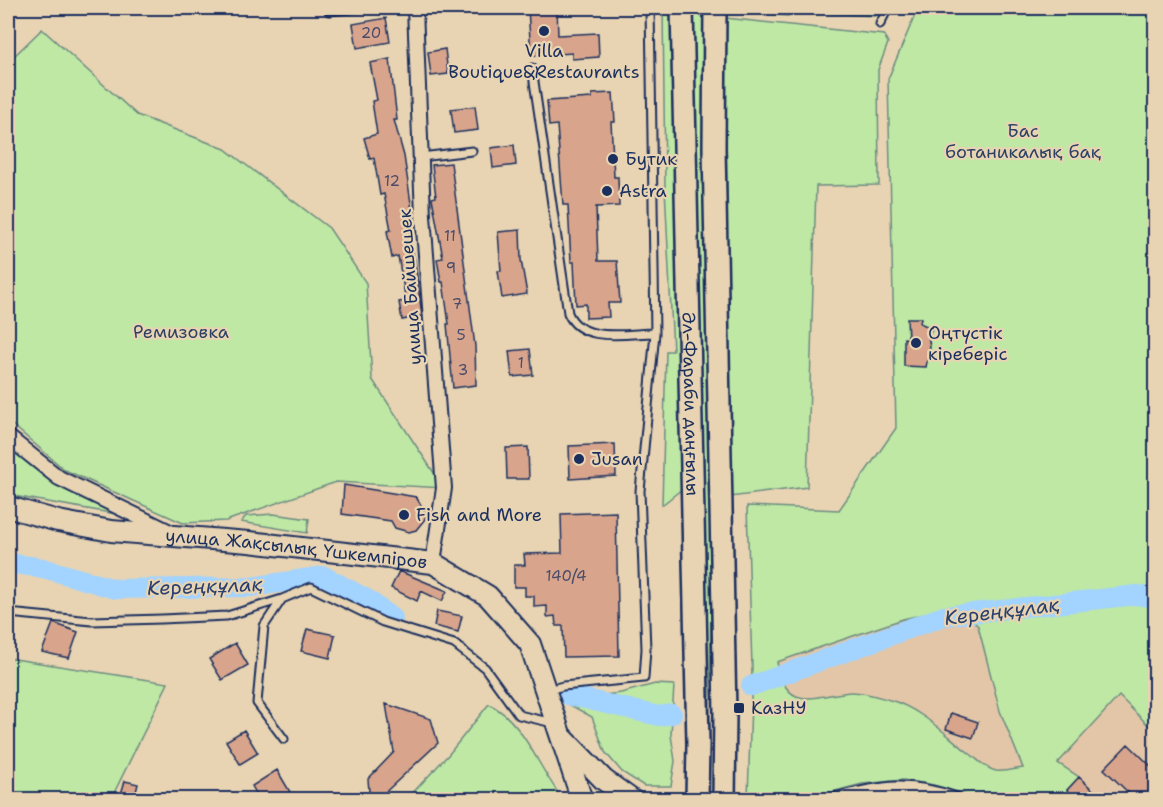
<svg xmlns="http://www.w3.org/2000/svg" width="1163" height="807" viewBox="0 0 1163 807" font-family="'Shantell Sans',sans-serif">
	<style>
		.built { fill: #e3c6a7 }
		.green { fill: #bee8a4; stroke: #6c8c81; stroke-width: 1.5; fill-rule: evenodd }
		.lines { fill: none; stroke-linecap: round; stroke-linejoin: round }
		.river { stroke: #a3d3ff; stroke-width: 20 }
		.building { fill: #d8a58c; stroke: #1b2f5e; stroke-width: 1.5 }
		.lane-casing { stroke: #1b2f5e; stroke-width: 11 }
		.street-casing { stroke: #1b2f5e; stroke-width: 18 }
		.secondary-casing { stroke: #1b2f5e; stroke-width: 24 }
		.primary-casing { stroke: #1b2f5e; stroke-width: 26 }
		.lane { stroke: #e8d4b2; stroke-width: 7 }
		.street { stroke: #e8d4b2; stroke-width: 14 }
		.secondary { stroke: #e8d4b2; stroke-width: 20 }
		.primary { stroke: #e8d4b2; stroke-width: 21 }
		.poi-dot { fill: #1b2f5e; stroke: #e8d4b2; stroke-width: 2 }
		.labels { text-anchor: middle; stroke-width: 4.5; stroke-linejoin: round; paint-order: stroke }
		.number-label { font-size: 15px; fill: #4a4c6a }
		.poi-label { font-size: 18px; fill: #1b2f5e; stroke: #e8d4b2; text-anchor: start }
		.park-label { font-size: 18px; fill: #2b4265; stroke: #e8d4b2 }
		.street-label { font-size: 18px; fill: #1b2f5e; stroke: #e8d4b2 }
		.water-label { font-size: 20px; font-style: italic; fill: #293f6e; stroke: #e8d4b2 }
	</style>
	<rect width="100%" height="100%" fill="#e8d4b2"/>
	<filter id="ink" filterUnits="userSpaceOnUse"><feTurbulence type="fractalNoise" baseFrequency=".0167" numOctaves="2"/><feDisplacementMap in="SourceGraphic" scale="12" xChannelSelector="R" yChannelSelector="G"/><feConvolveMatrix kernelMatrix="1 2 1 2 8 2 1 2 1" color-interpolation-filters="sRGB"/></filter>
	<g filter="url(#ink)">
		<path class="built" d="M859,481L1155,590V799H748L752,667L747,506L839,510Z"/>
		<path class="green" d="M663,8H677L682,489L662,505L666,351H673L665,188Z
			M694,8H705L711,599L709,800L703,799Z
			M742,8H878L875,16L788,11V16L742,12Z
			M918,8H1155V732L1119,696L1058,763L1079,777L1067,790L1076,799H978L934,785L903,780L862,784L805,799H748L752,667L747,506L839,510L896,428L888,79ZM950,608L961,609L978,626L1000,711L1023,768C1015,769 1004,772 996,771C986,769 977,759 969,753C946,735 920,708 890,700C879,697 862,691 850,692C813,696 786,713 777,662L903,619Z
			M725,18L884,35L888,43L878,70L879,185L816,186L807,487L730,497Z
			M42,29L137,115L225,149L329,228L366,283L372,379L444,488L336,482L226,521L183,523L65,470L8,421V62Z
			M8,444L122,515L8,495Z
			M273,514L309,519L307,533L241,522L246,516Z
			M8,658L168,683L111,799H8Z
			M655,684L674,685L671,735L675,761L671,786H644L622,772L605,752L592,717L561,700L621,693Z
			M489,704C525,722 538,769 563,799H407L449,754Z"/>
		<g class="lines">
			<path class="river" d="M8,563L43,568L115,589L251,587L324,576L367,599L393,618
				M751,686L944,616L1137,595L1156,598
				M568,695L659,716L672,714"/>
		</g>
		<path class="building" d="M528,8H557L558,35L598,33L599,57L572,59V53L531,56Z
			M386,18L390,42L357,48L353,24Z
			M445,49L448,74L431,76L428,52Z
			M390,59L397,120H394L404,156L413,217L405,219L415,261L422,316L402,320L399,302L406,301L398,256L392,258L387,231L391,230L384,194L380,195L374,158L370,159L364,138L377,134L372,101L377,100L370,63Z
			M613,93L615,122H611L614,177H618L619,206L596,207L598,261H617L620,303H608L609,317L586,318V304L576,305L574,262H571L568,205H563L557,125L549,126L547,101L592,98V94Z
			M475,106L478,130L454,133L451,109Z
			M514,145L516,165L493,168L491,148Z
			M451,163L475,346L476,385L453,388L447,324H449L443,282H441L437,259L443,258L432,198L436,197L432,165Z
			M520,230L521,260L527,294L502,298L498,271H501L498,232Z
			M907,318H921L920,323L933,329L928,335L930,347L926,367L904,366V338L908,339Z
			M530,349L533,375L512,377L509,351Z
			M615,444L616,476L570,479L569,446Z
			M528,447L529,479H507L506,448Z
			M344,485L416,497L426,513L425,519L416,530L409,532L395,528L391,521L342,514Z
			M616,512L619,656L564,657L563,626H556L555,616L547,617V606L534,607V596H525V587H514V565H525L524,554L562,553L561,514Z
			M399,571L447,591L442,601L421,591L417,601L391,588Z
			M437,611L462,616L458,632L434,626Z
			M53,623L78,632L69,658L42,652Z
			M307,629L335,635L330,658L301,651Z
			M235,643L248,665L222,680L209,659Z
			M386,704L431,719L438,743L377,800L369,791L368,779L394,752Z
			M951,713L978,722L973,738L946,729Z
			M244,730L258,753L240,764L226,741Z
			M1128,744L1155,770V800H1136L1104,769Z
			M277,770L290,792L277,800H260L252,786Z
			M1079,777L1094,791L1086,800H1076L1067,790Z
			M125,781L138,784L134,800H119Z"/>
		<g class="lines">
			<defs>
				<path id="lane" d="M329,11L360,8
					M880,24L888,8
					M532,68L568,313C581,344 627,333 655,333
					M421,157L472,151
					M8,613L92,621L162,619L227,616L282,599
					M548,690L563,686L644,678L646,649L640,491L655,333L650,8
					M284,739L257,703L264,626L282,599L311,587L383,622L454,644L485,668L519,715L553,723"/>
				<path id="street" d="M415,8L423,216L444,488L433,563
					M8,437L59,478L170,532
					M836,800C884,789 906,783 955,800"/>
				<g id="secondary">
					<path id="s1" d="M8,507L58,521L111,531L249,542L433,563L488,596L530,644L582,800"/>
					<path d="M563,738L604,780L632,800"/>
				</g>
				<g id="primary">
					<path id="s2" d="M682,8L698,744L697,800"/>
					<path d="M715,8L714,148L725,714L724,800"/>
				</g>
			</defs>
			<use href="#lane" class="lane-casing"/>
			<use href="#street" class="street-casing"/>
			<use href="#secondary" class="secondary-casing"/>
			<use href="#primary" class="primary-casing"/>
			<use href="#lane" class="lane"/>
			<use href="#street" class="street"/>
			<use href="#secondary" class="secondary"/>
			<use href="#primary" class="primary"/>
		</g>
	</g>
	<g class="poi-dot">
		<circle cx="544" cy="31" r="6"/>
		<circle cx="613" cy="159" r="6"/>
		<circle cx="607" cy="191" r="6"/>
		<circle cx="916" cy="343" r="6"/>
		<circle cx="579" cy="459" r="6"/>
		<circle cx="404" cy="515" r="6"/>
		<rect x="733" y="702" width="12" height="12" rx="3"/>
	</g>
	<g class="labels">
		<g class="number-label">
			<text x="371" y="38">20</text>
			<text x="392" y="186">12</text>
			<text x="450" y="241">11</text>
			<text x="451" y="273">9</text>
			<text x="457" y="309">7</text>
			<text x="461" y="340">5</text>
			<text x="521" y="368">1</text>
			<text x="463" y="375">3</text>
			<text x="566" y="581">140/4</text>
		</g>
		<g class="poi-label">
			<text x="544" y="57" text-anchor="middle">Villa<tspan x="544" dy="21">Boutique&amp;Restaurants</tspan></text>
			<text x="625" y="165">Бутик</text>
			<text x="619" y="197">Astra</text>
			<text x="928" y="339">Оңтүстік<tspan x="928" dy="21">кіреберіс</tspan></text>
			<text x="591" y="465">Jusan</text>
			<text x="416" y="521">Fish and More</text>
			<text x="751" y="714">КазНУ</text>
		</g>
		<g class="park-label">
			<text x="1023" y="137">Бас<tspan x="1023" dy="21">ботаникалық бақ</tspan></text>
			<text x="181" y="338">Ремизовка</text>
		</g>
		<g class="street-label">
			<text transform="translate(410 287) rotate(-94)" y="6">улица Байшешек</text>
			<text dy="6" stroke="none"><textPath href="#s2" startOffset="396">Әл-Фараби даңғылы</textPath></text>
			<text dy="6" stroke="none"><textPath href="#s1" startOffset="292">улица Жақсылық Үшкемпіров</textPath></text>
		</g>
		<g class="water-label">
			<text transform="translate(205 586) rotate(-2)" y="7">Кереңқұлақ</text>
			<text transform="translate(1002 611) rotate(-7)" y="7">Кереңқұлақ</text>
		</g>
	</g>
	<rect width="1163" height="807" fill="none" stroke="#e8d4b2" stroke-width="30"/>
	<rect x="15" y="15" width="1133" height="777" fill="none" stroke="#1b2f5e" stroke-width="2" filter="url(#ink)"/>
</svg>
